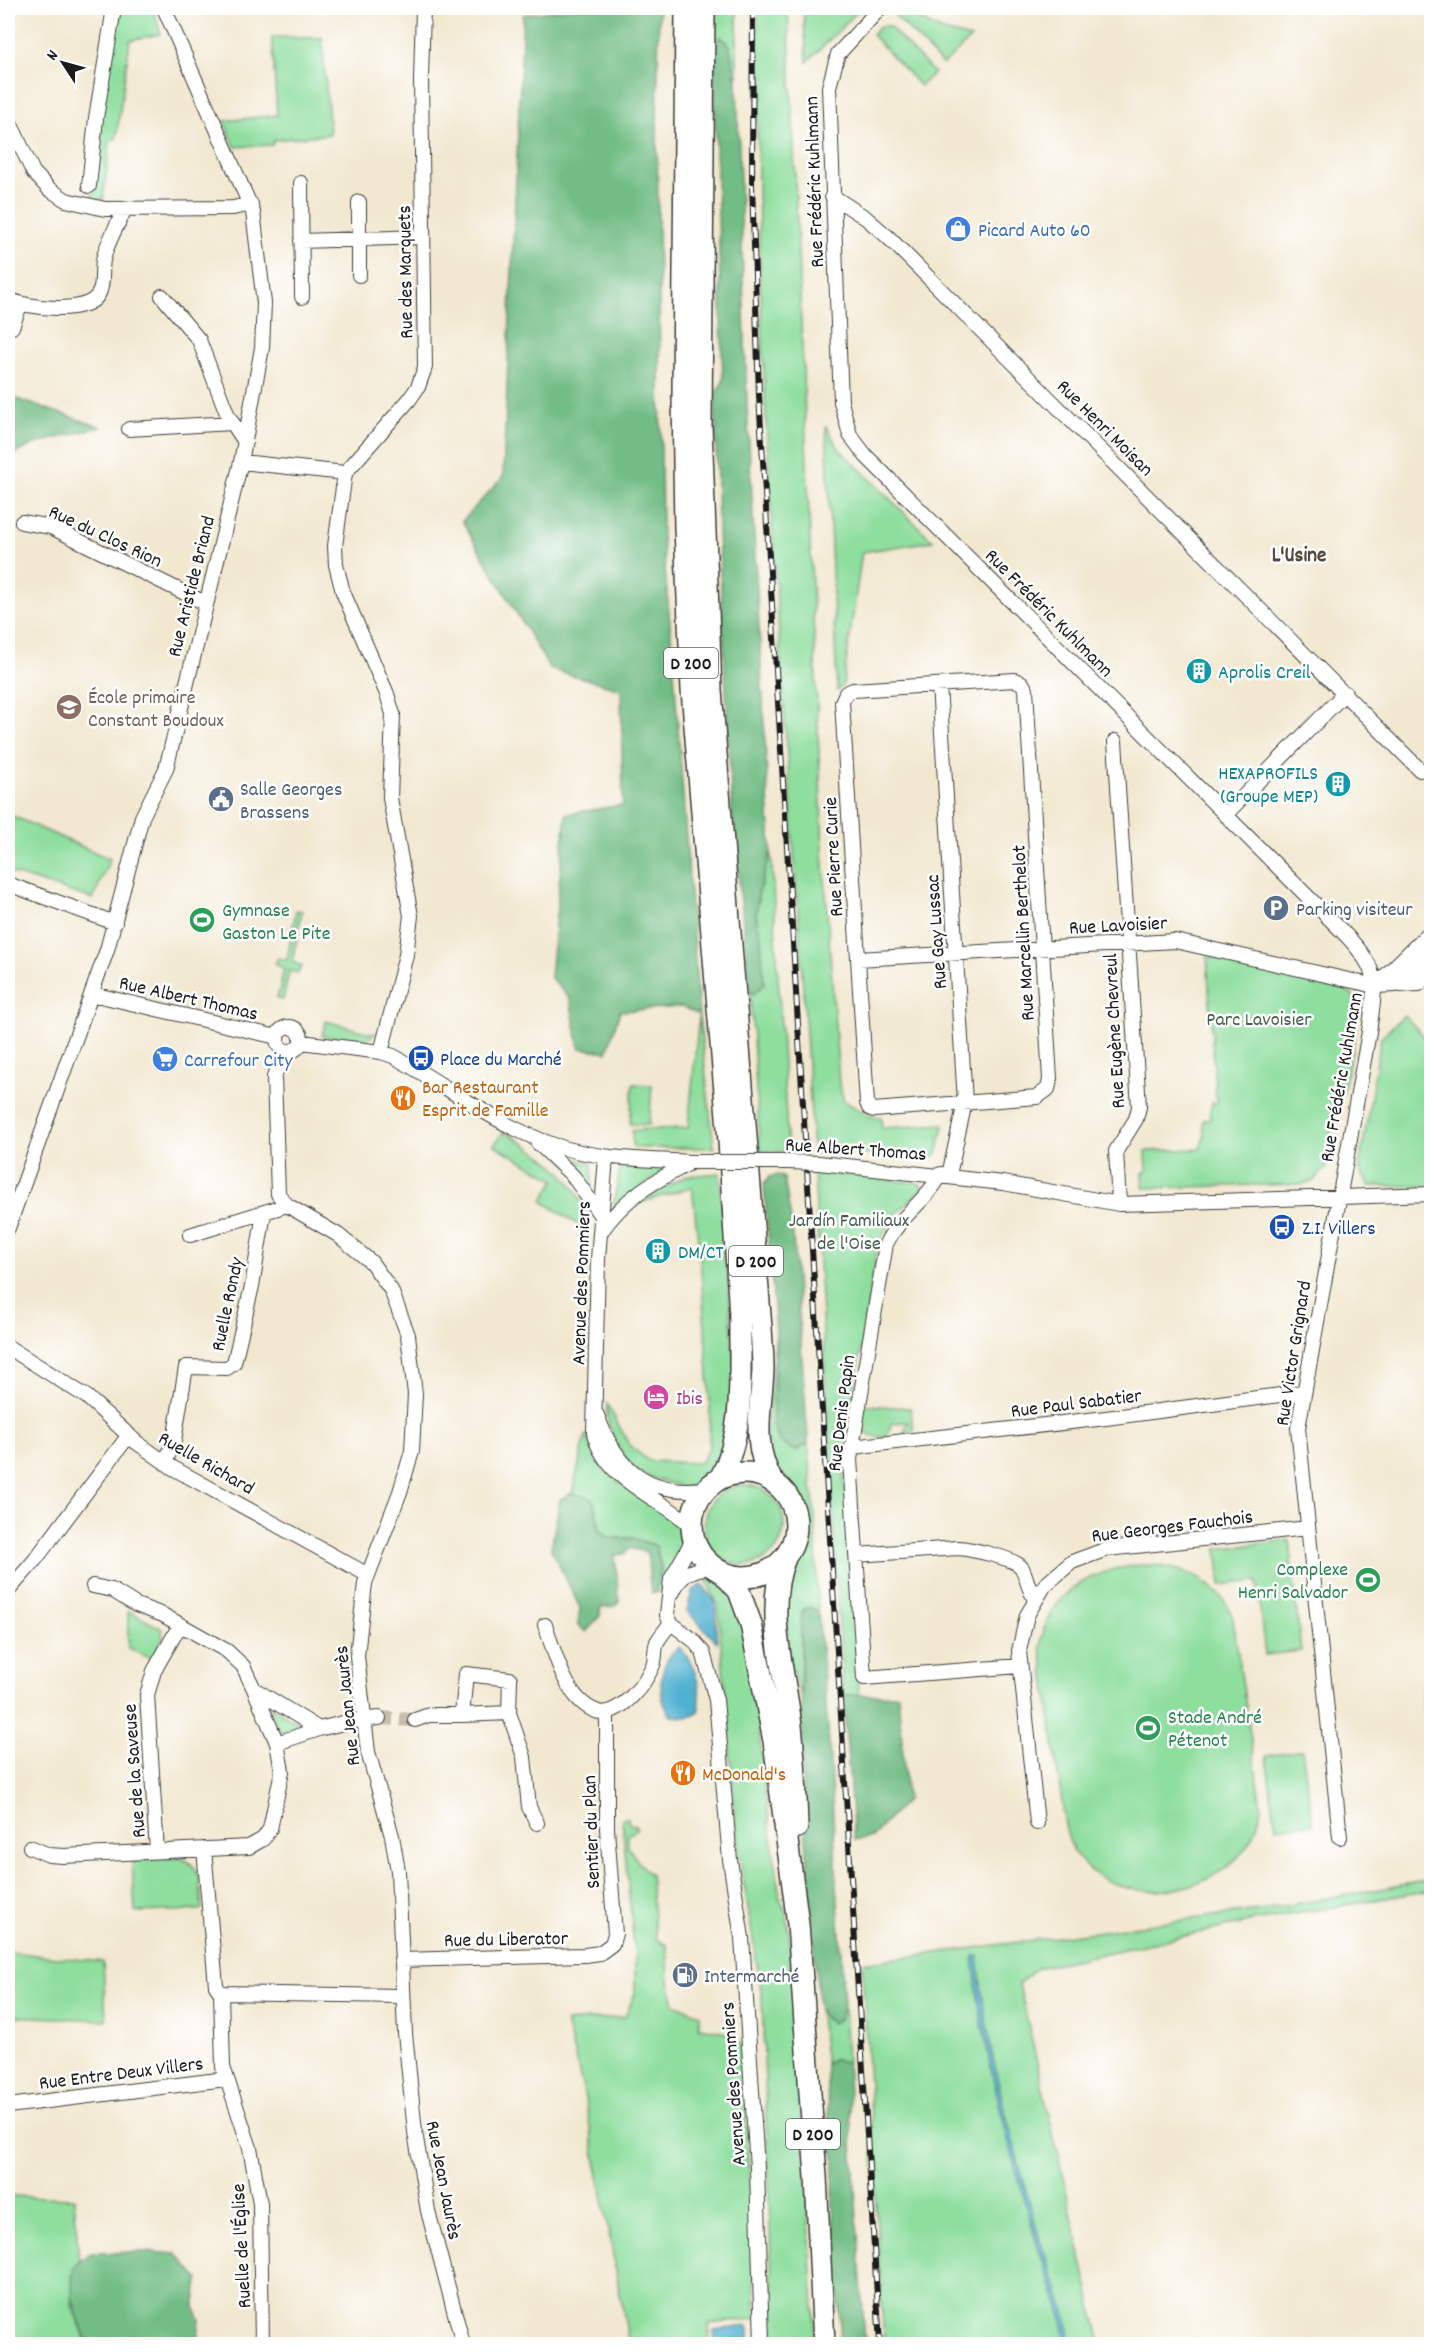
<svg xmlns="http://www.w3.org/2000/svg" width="1439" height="2352" viewBox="0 0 1439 2352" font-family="Dekko,sans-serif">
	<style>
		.green { fill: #8ede9e; stroke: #557d5d; stroke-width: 1.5 }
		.forest { fill: #72bd85; stroke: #476c50; stroke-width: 1.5 }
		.water { fill: #51b1d0; stroke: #366676; stroke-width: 1.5 }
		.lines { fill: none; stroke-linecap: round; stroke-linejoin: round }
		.minor-tunnel { stroke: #c7bfac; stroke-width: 14; stroke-dasharray: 14 7; stroke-linecap: butt }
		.minor-casing { stroke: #3c3b37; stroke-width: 16 }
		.primary-casing { stroke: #3c3b37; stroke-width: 24 }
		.trunk-casing { stroke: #3c3b37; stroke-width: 24 }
		.minor { stroke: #fff; stroke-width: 14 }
		.primary { stroke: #fff; stroke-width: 21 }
		.trunk { stroke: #fff; stroke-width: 21 }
		.rail-casing { stroke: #1c1c1c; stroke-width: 6 }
		.rail { stroke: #fff; stroke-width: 4; stroke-dasharray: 11; stroke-linecap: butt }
		.minor-bridge-casing { stroke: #3c3b37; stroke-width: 16; stroke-linecap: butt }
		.minor-bridge { stroke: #fff; stroke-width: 14 }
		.labels { text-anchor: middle; stroke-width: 5; stroke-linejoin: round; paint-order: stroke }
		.shield { fill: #fff; stroke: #606060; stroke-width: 1.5 }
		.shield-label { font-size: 18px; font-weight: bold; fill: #1c1c1c }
		.street-label { font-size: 20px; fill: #1c1c1c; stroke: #fff }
		.shop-label { font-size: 20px; fill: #366cbe; stroke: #fff; text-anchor: start }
		.culture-label { font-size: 20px; fill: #0d838f; stroke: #fff; text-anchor: start }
		.education-label { font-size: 20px; fill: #785e54; stroke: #fff; text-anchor: start }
		.service-label { font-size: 20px; fill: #4e5e75; stroke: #fff; text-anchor: start }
		.leisure-label { font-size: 20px; fill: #27864d; stroke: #fff; text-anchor: start }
		.park-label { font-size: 20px; fill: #44604a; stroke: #fff }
		.transit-label { font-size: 20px; fill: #164399; stroke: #fff; text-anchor: start }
		.food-label { font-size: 20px; fill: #c56008; stroke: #fff; text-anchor: start }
		.hotel-label { font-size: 20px; fill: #b23c85; stroke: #fff; text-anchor: start }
		.neighbourhood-label { font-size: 21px; font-weight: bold; fill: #564a3a; stroke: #fff }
	</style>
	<rect width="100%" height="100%" fill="#fff"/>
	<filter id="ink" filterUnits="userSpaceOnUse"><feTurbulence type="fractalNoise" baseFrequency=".0167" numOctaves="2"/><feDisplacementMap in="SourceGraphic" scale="12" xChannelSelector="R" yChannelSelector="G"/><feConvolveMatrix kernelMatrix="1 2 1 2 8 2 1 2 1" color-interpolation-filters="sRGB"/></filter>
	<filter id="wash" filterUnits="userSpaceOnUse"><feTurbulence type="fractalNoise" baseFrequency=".008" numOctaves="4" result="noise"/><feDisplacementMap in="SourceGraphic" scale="24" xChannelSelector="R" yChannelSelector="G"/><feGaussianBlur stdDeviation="1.35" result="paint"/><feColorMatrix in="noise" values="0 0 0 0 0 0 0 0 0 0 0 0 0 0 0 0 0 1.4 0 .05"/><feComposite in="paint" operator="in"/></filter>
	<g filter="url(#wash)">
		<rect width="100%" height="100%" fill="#f2e8d0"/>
		<path class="green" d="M120,8H153L161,34L130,40L116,139L110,141L103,201L92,199L98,123Z
			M715,8H737V86L729,44L713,45Z
			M758,8H788L823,851L839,1084L844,1101L870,1116L881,1117L882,1128L944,1124L937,1154L927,1160L845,1152L813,1153C793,772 751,390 758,8Z
			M803,8H856L858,11L807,62Z
			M899,8L940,30L971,38L943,65L893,13Z
			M880,26H889L934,73L920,86L872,35Z
			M272,37L322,38L330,134L274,140L272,145L235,147L224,121L277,115Z
			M826,426L839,449L933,541L862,552L843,685L837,691Z
			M8,814L110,859L93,899L8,872Z
			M771,851L788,1152L760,1151L750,990L754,994L761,956V938L756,915L759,891Z
			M296,910L302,911L292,962L302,966L298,973L289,971L283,1000L277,999L284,969L275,964L278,958L287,960Z
			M1207,956L1340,987C1347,990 1353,994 1357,1002C1361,1014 1346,1078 1343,1094L1336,1098L1326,1168L1313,1181L1303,1184L1143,1188V1173L1147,1171L1146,1151L1200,1149L1204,1136L1203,1120L1209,1119L1212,1103H1216Z
			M699,1015L714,1148H633L632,1130L688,1128Z
			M1404,1015L1431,1044V1186H1369L1359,1168L1381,1037Z
			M326,1021L369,1033H375C364,1047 338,1038 322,1036Z
			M633,1084L652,1085L649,1125L630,1124Z
			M504,1131C545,1156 586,1181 589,1232L542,1201L555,1180L494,1145Z
			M560,1156L592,1163V1192Z
			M620,1167L664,1168L665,1170L613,1208Z
			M814,1171L919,1183L923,1188L894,1216L878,1244L850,1416H842L837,1435L848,1437L844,1470L859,1695H843Z
			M720,1173L736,1386L731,1432L713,1471L700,1482L685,1488C672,1483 653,1480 641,1473C622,1461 604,1425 607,1404L630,1446L649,1461L700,1463L709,1449L710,1405L700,1255L692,1187L633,1205L686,1176Z
			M776,1331L773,1425L796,1451L808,1444L815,1519L818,1612L810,1607L802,1610L800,1695L790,1664L783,1578L805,1543L808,1523L805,1507L798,1491L774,1465L766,1439Z
			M865,1405L910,1408L914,1431L903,1434L908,1422L892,1423L886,1437C860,1438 860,1426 865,1405Z
			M586,1435C598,1468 622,1487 652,1504C659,1508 671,1513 675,1519C680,1525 682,1533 682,1541C681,1558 668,1577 660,1592L654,1593L662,1569L656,1546L633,1538H610L600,1529L593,1499L572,1493Z
			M704 1525a40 40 0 1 1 80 0a40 40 0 1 1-80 0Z
			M1289,1540L1301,1651L1265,1655L1257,1581L1221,1585L1217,1549Z
			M1154,1565C1188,1569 1215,1582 1232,1613L1261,1807C1250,1908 1081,1922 1065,1825L1041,1649C1043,1591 1101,1563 1154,1565Z
			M705,1577L722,1584L733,1594L753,1664L763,1774L780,1899L787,1914L798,2030L816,2344H774L762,1996L737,1840L718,1606Z
			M128,1611L162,1629L163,1638L152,1659L128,1648Z
			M1431,1684H1432L1431,1789L1422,1685Z
			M272,1707L301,1725L302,1729L281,1733L270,1711Z
			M1302,1750L1313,1823L1276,1828L1266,1756Z
			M628,1818L629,1824L636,1825V1829L628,1835V1847C635,1856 640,1868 650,1874L656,1939L667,1945L669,1981L674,2004L700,2014L699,2027C717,2030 732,2032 743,2048L756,2319L709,2324L710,2344H629L583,2088L566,2022L625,2017L635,1993V1959L622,1819Z
			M180,1858C204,1865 200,1889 202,1910L135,1912L132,1860Z
			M1431,1880V1890L1249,1922L1037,1968L1019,1984L1101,2344H884L862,1963L1273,1908Z
			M8,1952L103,1962L106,2020L8,2016Z
			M844,2006L847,2063L834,2059L826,2064L819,2009L825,2019H839Z
			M8,2196L74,2198L79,2262L74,2267L72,2306L84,2335L85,2344H8Z"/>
		<path class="forest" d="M573,8H659L657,129L662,537L672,644L699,1015L682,1007L620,1011L607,1052L579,1048L570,999L550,977L566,814L623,805L621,689L550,669L462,521L503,477L523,15Z
			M721,37L729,44L737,86L747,405L771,851L759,891L756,915L761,938L764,984L754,994L750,990L732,812L718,531L715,394L723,382L713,45Z
			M8,396L101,427L34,444L8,458Z
			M778,1175L784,1178L792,1225L808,1439V1444L796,1451C781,1446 777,1439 773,1425L776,1331L764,1184L769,1177Z
			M572,1493L593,1499L600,1529L610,1538H633L656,1546C660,1564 663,1575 654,1593H651L647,1552L629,1548L625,1554L615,1555L619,1602L615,1606L601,1607L600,1616L586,1632L578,1625L580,1608L551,1549L560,1499Z
			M810,1607L818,1612L828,1728L844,2006L839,2019L832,2023L825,2019L819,2009L802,1788L801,1620L802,1610Z
			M843,1695H898L907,1800L872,1837L854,1840Z
			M834,2059L847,2063L865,2344H841L833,2205L834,2156L828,2116L826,2064Z
			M151,2252L176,2254L199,2279L194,2307L200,2320L197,2344H87C78,2309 67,2308 74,2266L91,2253Z"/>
		<path class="water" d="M702,1585L715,1601L717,1642L687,1611L692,1591Z
			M679,1647C694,1660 704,1692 698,1712L689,1717L671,1716C656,1696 658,1662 679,1647Z
			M973,1956H978C985,2047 1012,2138 1036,2227C1047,2266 1067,2304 1071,2344H1066C1062,2303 1043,2267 1032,2227C1007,2138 982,2048 973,1956Z
			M747,2326L750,2331V2344H715L714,2330Z"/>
	</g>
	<g filter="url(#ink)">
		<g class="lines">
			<path class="minor-tunnel" d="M379,1718L415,1720"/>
			<defs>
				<path id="minor" d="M880,8L838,54L829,87L841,402L850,435L866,456L1343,932C1381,971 1376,981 1369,1032L1298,1428L1340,1837
					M8,118L33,172L49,189L66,200L105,209L233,208L251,204
					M301,183L302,297
					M89,186L96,118L114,8
					M832,196L866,218L888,237L1420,770
					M359,202V275
					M301,241L423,237
					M162,296L199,340L228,416L245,442
					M8,299C26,308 89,316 99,293C104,284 101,270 103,260C107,242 117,226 125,209
					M12,327L20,305
					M129,429L232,423
					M241,462L345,473
					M345,473L335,546L336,565L343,592L387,694L393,714L390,798L411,916L406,955L381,1052
					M345,473L409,400L418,387L425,367L421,80L423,8
					M22,522L51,527L205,603
					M1015,680L1022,683L1026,690L1050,1079L1048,1089L1037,1097L874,1110L869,1108L867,1103L842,702L846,693L853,690Z
					M939,685L965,1102L949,1175
					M1115,741L1139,1107L1136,1119L1116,1151L1119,1204
					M1225,815L1345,693
					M8,884L115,923
					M858,959L1175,941L1375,986L1395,985L1404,970L1432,942
					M1395,985L1412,977L1432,958
					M1400,985L1419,984L1432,972
					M1375,986L1432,930
					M92,994L277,1037
					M277 1039a12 12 0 1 1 24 0a12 12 0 1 1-24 0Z
					M301,1042L381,1052L393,1056C446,1085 497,1126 554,1145C599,1160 645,1159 691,1162
					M284,1051L274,1077L278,1194L287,1205L338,1235L371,1262L391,1290L408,1335L415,1394L412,1451L400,1492L365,1583L357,1656L368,1752L392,1836L398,1871L405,2033L415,2132L428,2211L463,2344
					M537,1142L573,1176L601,1216
					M606,1157L598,1259L594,1433C606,1482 658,1496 692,1526
					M763,1162H788
					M819,1163L1003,1183L1119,1204L1432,1194
					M941,1174C927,1201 899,1216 886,1244L850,1459L864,1678L1020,1666
					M8,1228L107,950L142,817L166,769L241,462L262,348L264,303L253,212L164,8
					M600,1233C626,1196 651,1183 690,1163
					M190,1235L287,1205
					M8,1347L87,1397L136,1442L173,1468L368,1575
					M597,1415C616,1469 650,1498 708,1488
					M852,1447L1106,1418L1303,1392
					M165,1463L174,1441L186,1367L227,1368L234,1363L252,1286L264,1213
					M694,1538L671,1579L667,1615L671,1623L693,1640L703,1652L716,1700L730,1860L742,1938L757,2168L762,2344
					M856,1555L958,1548C970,1549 1016,1558 1022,1568C1027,1578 1028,1589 1035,1599
					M93,1586L112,1590L136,1605L163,1615L227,1651L243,1666L254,1689L319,1729L351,1721L379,1718
					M8,1591L35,1560L129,1435
					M673,1592C680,1574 696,1566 715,1568
					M545,1625C556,1655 566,1705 602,1713C624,1711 645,1684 653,1665C656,1658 654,1650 657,1642C661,1635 666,1629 671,1623
					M509,1713L462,1715L466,1674L510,1679L509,1713L524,1757L529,1807L537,1823
					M415,1720L429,1715H462
					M277,1743L319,1729
					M1037,1823L1019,1651L1027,1615L1045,1585L1072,1562L1107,1549L1308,1528
					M30,1847L49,1855L63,1856L249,1847L263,1839L270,1829L282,1771L277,1743L254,1689
					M204,1849L216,1986L221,1993L223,2067L250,2148L260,2203L262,2344
					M157,1851L147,1695L154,1671L180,1625
					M401,1960L585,1955L600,1953L612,1944L615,1934L607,1829V1712
					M221,1993L402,1996
					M8,2106L226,2079"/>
				<path id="primary" d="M692 1525a52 52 0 1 1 104 0a52 52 0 1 1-104 0Z
					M720,1479C746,1430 739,1370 740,1316
					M785,1558C764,1608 785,1673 791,1726C795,1760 796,1794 797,1827
					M723,1573L739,1591L751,1624L774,1741L798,1924L816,2177L824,2344"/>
				<path id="trunk" d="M686,8L683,396L685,528L692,690L729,1141L740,1316
					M704,8L701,426L711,690L761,1328C762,1342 763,1356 763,1370C761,1412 751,1443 772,1481"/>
			</defs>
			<use href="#minor" class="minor-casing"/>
			<use href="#primary" class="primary-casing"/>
			<use href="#trunk" class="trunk-casing"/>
			<use href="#minor" class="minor"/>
			<use href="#primary" class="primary"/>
			<use href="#trunk" class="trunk"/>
			<defs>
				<path id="rail" d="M753,8L752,184L759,396L880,2344"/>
			</defs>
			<use href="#rail" class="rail-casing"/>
			<use href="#rail" class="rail"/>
			<defs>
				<path id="minor-bridge" d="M691,1162H763
					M788,1162L819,1163"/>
			</defs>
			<use href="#minor-bridge" class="minor-bridge-casing"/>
			<use href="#minor-bridge" class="minor-bridge"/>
		</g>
	</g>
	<defs>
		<symbol id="shop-disc" viewBox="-11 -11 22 22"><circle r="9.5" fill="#3f7fe0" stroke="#fff"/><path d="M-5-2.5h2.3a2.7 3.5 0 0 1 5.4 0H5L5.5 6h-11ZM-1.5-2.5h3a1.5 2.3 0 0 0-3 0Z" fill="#fff"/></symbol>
		<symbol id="building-disc" viewBox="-11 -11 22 22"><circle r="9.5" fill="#0f9aa8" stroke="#fff"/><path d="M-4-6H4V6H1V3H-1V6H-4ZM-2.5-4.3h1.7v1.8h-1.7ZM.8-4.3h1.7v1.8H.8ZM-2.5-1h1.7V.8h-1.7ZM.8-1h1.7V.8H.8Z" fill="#fff"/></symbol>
		<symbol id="school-disc" viewBox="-11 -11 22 22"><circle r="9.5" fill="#8d6e63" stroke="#fff"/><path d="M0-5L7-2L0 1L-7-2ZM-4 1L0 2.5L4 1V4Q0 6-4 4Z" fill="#fff"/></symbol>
		<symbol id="civic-disc" viewBox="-11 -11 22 22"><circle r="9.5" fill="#5c6f8a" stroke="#fff"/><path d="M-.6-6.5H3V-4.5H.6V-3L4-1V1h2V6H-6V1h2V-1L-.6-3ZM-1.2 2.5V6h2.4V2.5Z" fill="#fff"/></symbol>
		<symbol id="parking-disc" viewBox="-11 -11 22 22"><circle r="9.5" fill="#5c6f8a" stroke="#fff"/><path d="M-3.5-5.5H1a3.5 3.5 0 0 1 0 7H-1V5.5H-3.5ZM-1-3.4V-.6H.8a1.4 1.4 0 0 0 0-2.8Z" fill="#fff"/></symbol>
		<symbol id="stadium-disc" viewBox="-11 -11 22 22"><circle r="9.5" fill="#2e9e5b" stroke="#fff"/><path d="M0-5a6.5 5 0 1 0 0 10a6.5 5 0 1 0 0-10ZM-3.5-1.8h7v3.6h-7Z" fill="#fff"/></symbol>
		<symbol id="bus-disc" viewBox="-11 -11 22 22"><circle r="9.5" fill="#1a4fb4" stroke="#fff"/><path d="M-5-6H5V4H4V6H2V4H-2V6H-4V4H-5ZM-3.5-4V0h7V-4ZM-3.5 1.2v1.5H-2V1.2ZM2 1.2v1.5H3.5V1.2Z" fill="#fff"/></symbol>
		<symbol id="supermarket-disc" viewBox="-11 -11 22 22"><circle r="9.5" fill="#3f7fe0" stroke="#fff"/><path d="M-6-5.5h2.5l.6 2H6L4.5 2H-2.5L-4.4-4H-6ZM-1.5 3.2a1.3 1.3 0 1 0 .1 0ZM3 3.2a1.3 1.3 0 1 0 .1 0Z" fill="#fff"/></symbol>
		<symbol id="restaurant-disc" viewBox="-11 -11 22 22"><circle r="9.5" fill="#e8710a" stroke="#fff"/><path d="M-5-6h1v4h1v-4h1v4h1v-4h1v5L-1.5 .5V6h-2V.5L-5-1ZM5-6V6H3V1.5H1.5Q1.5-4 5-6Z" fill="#fff"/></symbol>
		<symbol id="hotel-disc" viewBox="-11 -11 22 22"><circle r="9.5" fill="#d1479c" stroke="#fff"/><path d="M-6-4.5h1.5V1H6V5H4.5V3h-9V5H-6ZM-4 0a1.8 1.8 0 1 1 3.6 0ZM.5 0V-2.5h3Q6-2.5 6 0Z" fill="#fff"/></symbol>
		<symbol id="fuel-disc" viewBox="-11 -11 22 22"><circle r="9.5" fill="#5c6f8a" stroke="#fff"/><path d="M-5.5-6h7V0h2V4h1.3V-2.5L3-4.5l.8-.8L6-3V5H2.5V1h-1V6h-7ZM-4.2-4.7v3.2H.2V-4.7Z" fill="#fff"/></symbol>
	</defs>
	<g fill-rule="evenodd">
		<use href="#shop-disc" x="943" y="214" width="30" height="30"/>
		<use href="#building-disc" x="1184" y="656" width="30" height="30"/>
		<use href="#school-disc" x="54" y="692" width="30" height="30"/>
		<use href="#building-disc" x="1323" y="769" width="30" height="30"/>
		<use href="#civic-disc" x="206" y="784" width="30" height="30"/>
		<use href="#parking-disc" x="1261" y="893" width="30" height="30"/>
		<use href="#stadium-disc" x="187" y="905" width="30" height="30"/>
		<use href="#bus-disc" x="406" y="1043" width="30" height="30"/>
		<use href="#supermarket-disc" x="150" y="1044" width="30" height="30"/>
		<use href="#restaurant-disc" x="388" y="1083" width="30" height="30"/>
		<use href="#bus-disc" x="1267" y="1212" width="30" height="30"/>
		<use href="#building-disc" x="643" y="1236" width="30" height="30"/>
		<use href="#hotel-disc" x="641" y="1382" width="30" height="30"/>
		<use href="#stadium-disc" x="1353" y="1565" width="30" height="30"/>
		<use href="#stadium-disc" x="1133" y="1713" width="30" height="30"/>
		<use href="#restaurant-disc" x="668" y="1758" width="30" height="30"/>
		<use href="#fuel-disc" x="670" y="1960" width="30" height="30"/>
	</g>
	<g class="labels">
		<g class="shield">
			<rect x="664" y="648" width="54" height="30" rx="4.5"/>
			<rect x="729" y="1246" width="54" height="30" rx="4.5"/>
			<rect x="786" y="2119" width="54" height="30" rx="4.5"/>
		</g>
		<g class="shield-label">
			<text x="691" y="669">D 200</text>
			<text x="756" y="1267">D 200</text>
			<text x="813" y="2140">D 200</text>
		</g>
		<g class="street-label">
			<text transform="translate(813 182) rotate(-92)" y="7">Rue Frédéric Kuhlmann</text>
			<text transform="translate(404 272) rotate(-91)" y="7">Rue des Marquets</text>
			<text transform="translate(1106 427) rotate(45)" y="7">Rue Henri Moisan</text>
			<text transform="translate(106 535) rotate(25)" y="7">Rue du Clos Rion</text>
			<text transform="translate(190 586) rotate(-76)" y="7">Rue Aristide Briand</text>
			<text transform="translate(1050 612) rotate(45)" y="7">Rue Frédéric Kuhlmann</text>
			<text transform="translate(832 857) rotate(-93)" y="7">Rue Pierre Curie</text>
			<text transform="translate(1118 924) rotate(-3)" y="7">Rue Lavoisier</text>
			<text transform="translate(935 932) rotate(-94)" y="7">Rue Gay Lussac</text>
			<text transform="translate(1022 933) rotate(-93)" y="7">Rue Marcellin Berthelot</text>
			<text transform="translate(189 997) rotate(13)" y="7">Rue Albert Thomas</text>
			<text transform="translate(1113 1031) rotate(-93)" y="7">Rue Eugène Chevreul</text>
			<text transform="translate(1340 1077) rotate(-80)" y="7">Rue Frédéric Kuhlmann</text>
			<text transform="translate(856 1148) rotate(4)" y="7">Rue Albert Thomas</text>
			<text transform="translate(580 1283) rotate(-88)" y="7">Avenue des Pommiers</text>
			<text transform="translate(226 1304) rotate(-78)" y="7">Ruelle Rondy</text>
			<text transform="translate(1292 1353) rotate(-81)" y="7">Rue Victor Grignard</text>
			<text transform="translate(1076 1402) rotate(-7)" y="7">Rue Paul Sabatier</text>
			<text transform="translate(840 1413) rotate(-83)" y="7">Rue Denis Papin</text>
			<text transform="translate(207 1462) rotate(30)" y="7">Ruelle Richard</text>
			<text transform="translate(1172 1525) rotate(-7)" y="7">Rue Georges Fauchois</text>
			<text transform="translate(346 1706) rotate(-96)" y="7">Rue Jean Jaurès</text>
			<text transform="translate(133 1771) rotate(-94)" y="7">Rue de la Saveuse</text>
			<text transform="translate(590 1832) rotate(-92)" y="7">Sentier du Plan</text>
			<text transform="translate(506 1938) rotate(-1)" y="7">Rue du Liberator</text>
			<text transform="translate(121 2072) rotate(-7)" y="7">Rue Entre Deux Villers</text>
			<text transform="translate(732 2084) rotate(-94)" y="7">Avenue des Pommiers</text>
			<text transform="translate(445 2180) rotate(79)" y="7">Rue Jean Jaurès</text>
			<text transform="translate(240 2246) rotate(-93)" y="7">Ruelle de l'Église</text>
		</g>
		<g class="shop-label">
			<text x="978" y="236">Picard Auto 60</text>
			<text x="184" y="1066">Carrefour City</text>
		</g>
		<g class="culture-label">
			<text x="1218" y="678">Aprolis Creil</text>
			<text x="1318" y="779" text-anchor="end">HEXAPROFILS<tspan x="1318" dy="23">(Groupe MEP)</tspan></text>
			<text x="678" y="1258">DM/CT</text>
		</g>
		<g class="education-label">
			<text x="88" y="703">École primaire<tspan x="88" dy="23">Constant Boudoux</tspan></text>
		</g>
		<g class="service-label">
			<text x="240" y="795">Salle Georges<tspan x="240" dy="23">Brassens</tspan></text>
			<text x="1296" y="915">Parking visiteur</text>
			<text x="704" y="1982">Intermarché</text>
		</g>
		<g class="leisure-label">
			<text x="222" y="916">Gymnase<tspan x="222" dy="23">Gaston Le Pite</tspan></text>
			<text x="1348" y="1575" text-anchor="end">Complexe<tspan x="1348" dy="23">Henri Salvador</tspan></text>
			<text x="1168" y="1723">Stade André<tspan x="1168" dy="23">Pétenot</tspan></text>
		</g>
		<g class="park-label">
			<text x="1259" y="1025">Parc Lavoisier</text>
			<text x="849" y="1226">Jardín Familiaux<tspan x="849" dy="23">de l'Oise</tspan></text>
		</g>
		<g class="transit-label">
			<text x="440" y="1065">Place du Marché</text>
			<text x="1302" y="1234">Z.I. Villers</text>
		</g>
		<g class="food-label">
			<text x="422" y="1093">Bar Restaurant<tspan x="422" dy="23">Esprit de Famille</tspan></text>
			<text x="702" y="1780">McDonald's</text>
		</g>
		<g class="hotel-label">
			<text x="676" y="1404">Ibis</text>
		</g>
		<g class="neighbourhood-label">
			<text x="1299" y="561">L'Usine</text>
		</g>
	</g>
	<rect width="1439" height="2352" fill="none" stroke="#fff" stroke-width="30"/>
	<g transform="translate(63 63) rotate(306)" stroke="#ffffff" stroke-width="4.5" paint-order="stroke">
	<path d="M0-4.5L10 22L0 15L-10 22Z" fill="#1c1c1c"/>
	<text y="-9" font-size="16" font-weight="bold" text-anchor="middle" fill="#1c1c1c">N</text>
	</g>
</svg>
